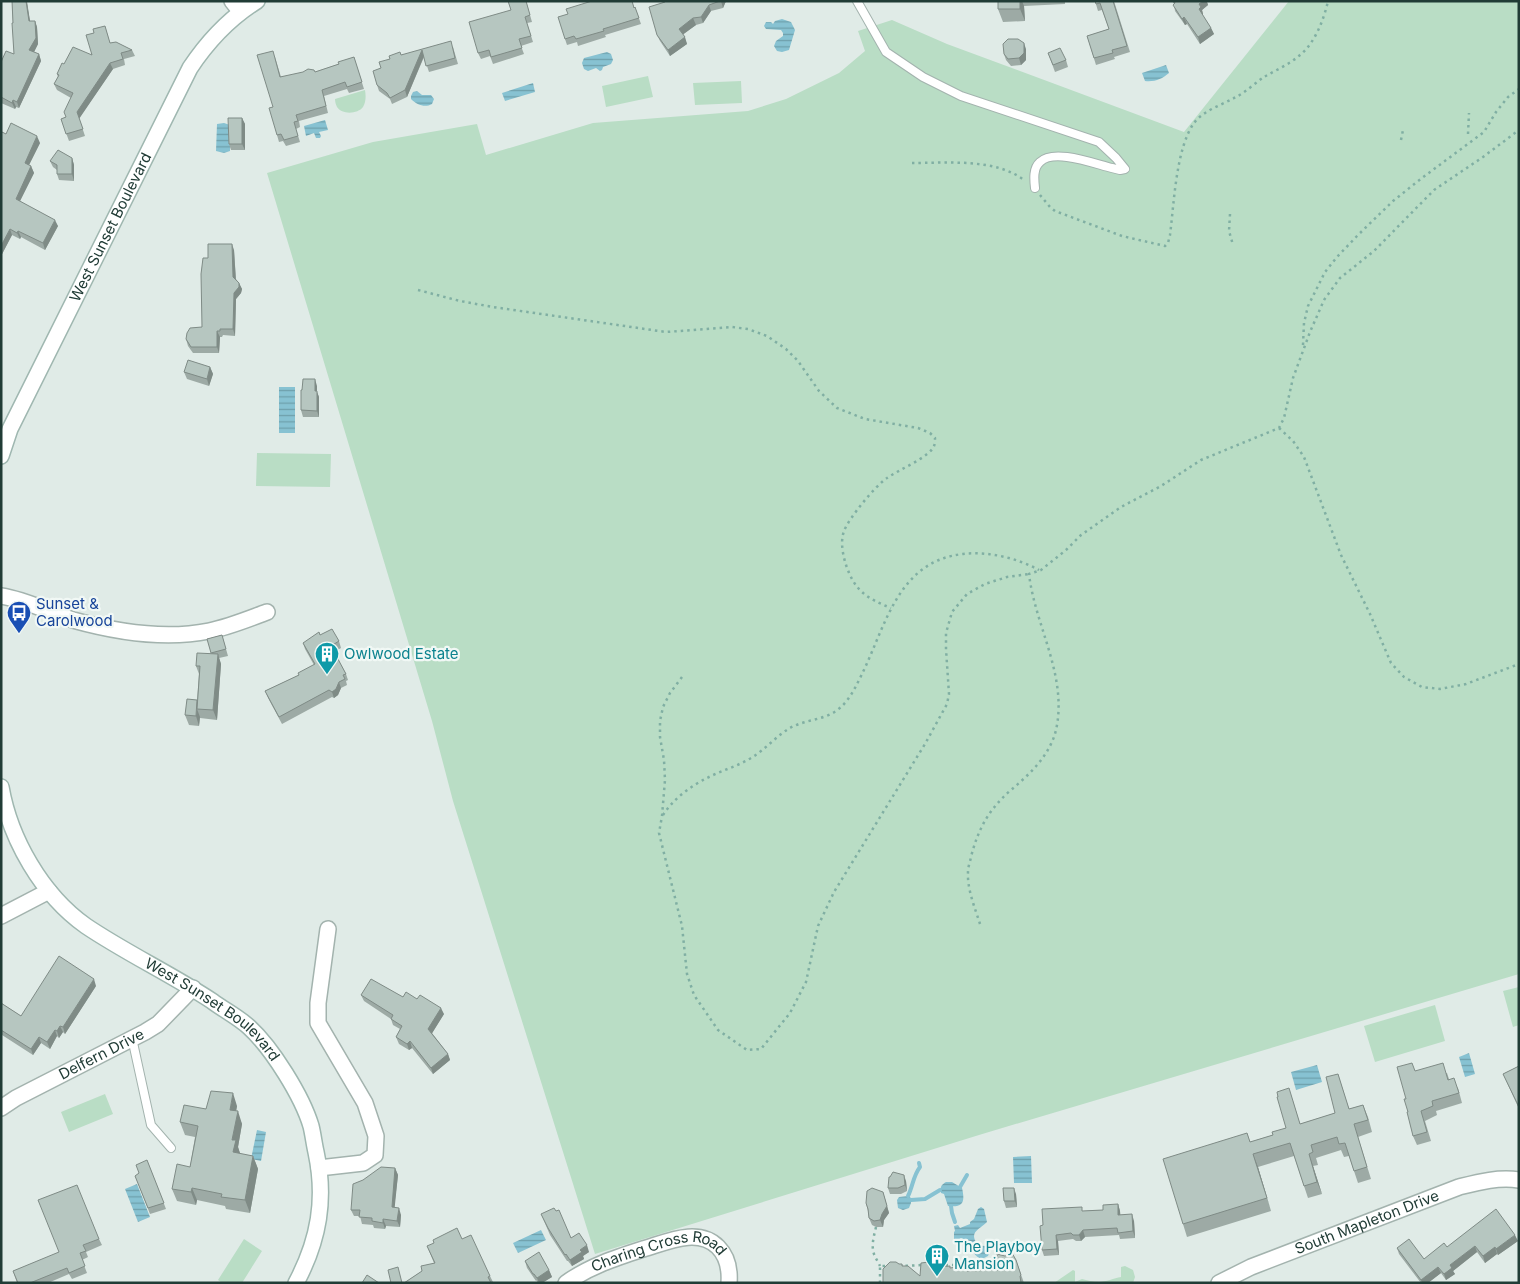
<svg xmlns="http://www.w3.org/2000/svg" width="1520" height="1284" viewBox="0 0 1520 1284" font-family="Inter,sans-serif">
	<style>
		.grass { fill: #b9ddc5 }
		.water { fill: url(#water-rules) }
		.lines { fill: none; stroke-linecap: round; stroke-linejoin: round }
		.stream { stroke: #87c2d2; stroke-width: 4 }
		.service-casing { stroke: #a3b3ae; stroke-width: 10 }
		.minor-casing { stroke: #a3b3ae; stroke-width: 18 }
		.secondary-casing { stroke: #9fb7b0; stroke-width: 18 }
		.path { stroke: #80afa3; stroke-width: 2.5; stroke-dasharray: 2.5 4; stroke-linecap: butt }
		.service { stroke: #fff; stroke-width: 8 }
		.minor { stroke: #fff; stroke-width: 15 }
		.secondary { stroke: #fff; stroke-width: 15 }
		.wall { fill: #9daaa5 }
		.shaded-wall { fill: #7f8b86 }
		.building { fill: #b6c6c0; stroke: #7f8b86 }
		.labels { text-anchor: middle; stroke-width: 4.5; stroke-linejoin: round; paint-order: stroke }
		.street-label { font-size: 15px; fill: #213c36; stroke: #f1f8f5 }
		.transit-label { font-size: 15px; fill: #164399; stroke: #f1f8f5; text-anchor: start }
		.culture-label { font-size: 15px; fill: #0d838f; stroke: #f1f8f5; text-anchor: start }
	</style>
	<defs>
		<pattern id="water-rules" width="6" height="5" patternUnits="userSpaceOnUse" patternTransform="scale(1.25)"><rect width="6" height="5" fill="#87c2d2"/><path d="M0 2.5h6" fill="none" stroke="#6e9fab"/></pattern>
	</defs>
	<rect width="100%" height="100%" fill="#e0ebe7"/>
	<path class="grass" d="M1289,1H1519V974L979,1135L595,1254L453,801L432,721L267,173L373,142L477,124L486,155L593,123L748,111L786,99L839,73L865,51L858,31L892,20L947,44L1184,132Z
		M648,76L653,97L606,107L602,86Z
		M741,81L742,103L695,105L693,83Z
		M365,90C366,96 366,102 363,107C358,114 342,115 337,107C336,105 335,102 335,99Z
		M257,453L331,454L330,487L256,486Z
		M1519,987V1025L1513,1027L1503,991Z
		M1435,1005L1445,1041L1375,1062L1364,1026Z
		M105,1094L113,1114L69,1132L61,1112Z
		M244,1239L262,1251L242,1283H222L218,1280Z
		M1125,1266L1133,1270L1135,1277L1133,1283H1054L1073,1270L1075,1271V1282L1082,1279C1087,1280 1093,1282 1099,1282C1106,1282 1114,1278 1121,1277V1267Z"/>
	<path class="water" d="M782,19L791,22L795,30L789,50L782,52L777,51L774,46L776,41L783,36V33L781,30L766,29L764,26L766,22H771L773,24L775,21Z
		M607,52L611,54L613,60L611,64L603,67L602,70L600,71L596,68L588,71L584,69L582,63L584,58Z
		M1166,65L1169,73C1162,79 1155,82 1145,81L1142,73Z
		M533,83L535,92L505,101L502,93Z
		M417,91L422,95H431L434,99L432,104C425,108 417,105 411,99V96L413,92Z
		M325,120L328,130L319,132L321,136L320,138H316L314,133L306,136L304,126Z
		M224,123L230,125V151L224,153L216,151L217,124Z
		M279,387H295V433H279Z
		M1469,1053L1475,1074L1465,1077L1459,1057Z
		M1317,1065L1322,1082L1296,1090L1291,1072Z
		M257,1130L266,1132L261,1161L251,1159Z
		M1031,1156L1032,1183H1014L1013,1157Z
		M946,1182H952L962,1188C965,1201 964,1208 948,1206L944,1194L941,1193C940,1187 941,1185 946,1182Z
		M137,1184L150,1217L138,1222L125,1189Z
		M908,1196L911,1198V1203L909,1208L903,1210L898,1208L897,1200L899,1197Z
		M981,1207L984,1209L987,1222C979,1230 968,1232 978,1245L985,1246L991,1248L988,1256L982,1259C971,1256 971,1242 961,1238L956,1241L954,1240V1232L955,1231L954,1226L958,1225L960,1228L970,1224V1222L974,1219L978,1209Z
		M541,1230L546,1240L518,1253L513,1243Z"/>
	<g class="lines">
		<path class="stream" d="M960,1187L967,1175
			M908,1196C913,1186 913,1176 920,1167L919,1163
			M911,1200L925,1199L940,1190
			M951,1206L952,1213L955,1222"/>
		<defs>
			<path id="service" d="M857,1L886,52L923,77L961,96L1099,142L1116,158L1125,169L1120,170L1112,168C1095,164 1054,148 1040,162C1033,168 1034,179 1035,188
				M132,1038L151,1125L171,1148"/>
			<g id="minor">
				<path d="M232,1L240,11"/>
				<path d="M1,596C27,600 48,612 73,620C116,632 164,640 209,631C229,627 248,619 267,612"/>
				<path d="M1,916L49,891"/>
				<path id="s1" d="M1,1108L16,1098L145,1032L158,1024L193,988"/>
				<path d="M319,1168L363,1163L375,1155L376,1136L365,1103L318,1023V1003L328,929"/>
				<path id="s2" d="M566,1283C590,1266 615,1258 643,1249C667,1242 698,1227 718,1247C728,1257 730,1269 729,1283"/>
				<path id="s3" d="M1219,1283L1251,1267L1459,1187C1479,1182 1498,1177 1519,1180"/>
			</g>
			<g id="secondary">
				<path id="s4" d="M1,456L10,429L190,68C208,41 228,19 257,1"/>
				<path id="s5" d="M1,787C10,839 42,895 86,926C126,953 171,974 212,1001C224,1010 238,1017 249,1027C272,1048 302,1096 311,1126C313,1134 314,1143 316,1152C326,1199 319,1240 296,1283"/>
			</g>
		</defs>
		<use href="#service" class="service-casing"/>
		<use href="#minor" class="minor-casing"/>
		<use href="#secondary" class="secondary-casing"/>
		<path class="path" d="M1468,134L1469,113
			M1401,140L1403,130
			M912,163C947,163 995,158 1024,180
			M1040,195L1050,207L1055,211L1122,236L1165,246L1168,243L1170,235C1174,204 1176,148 1194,123C1204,110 1222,105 1236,97C1246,92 1255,83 1264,77C1276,70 1290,64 1300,55C1315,43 1324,19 1328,1
			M1230,214L1229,231L1233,245
			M418,290L460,301L493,307L666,332L732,327L748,329L767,336L786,349L798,361L819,391L837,408L865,419L918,428L930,433L935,438C935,440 935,444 934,446C930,457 898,470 887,478C875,486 849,518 844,531C840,542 843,555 846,565C855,591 866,598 891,608
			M1303,345L1304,323L1308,306L1325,272L1337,257L1357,236L1393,201L1422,178L1484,132L1496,112L1508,97L1519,89
			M1279,428L1293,441L1304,457L1341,555L1370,614L1391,663L1404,677L1422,687L1440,689L1466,684L1519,664
			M682,677L670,693L663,707L660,721V737L664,760L665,780L662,816L659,833L682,926L687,974L694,995L718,1030L747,1050L761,1049L790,1013L806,982L818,926L834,892L925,744L947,704L949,694L946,649V633L952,612L967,594L985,584L1007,577L1029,574
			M663,815C673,799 692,785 709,777C723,770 738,766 751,758C765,750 776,736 790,728C804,720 823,720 836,711C849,702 855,688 862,674C886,625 898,561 963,554C988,551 1017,558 1039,570
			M980,924C975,908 967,889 968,872C968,867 970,862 971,857C978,829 989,809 1011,790C1030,774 1050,755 1056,730C1068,676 1035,626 1029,574L1041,570L1066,550L1081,535L1121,507L1161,486L1201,460L1279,428L1284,418L1293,378L1310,332L1324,300L1340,278L1374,251L1434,190L1483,157L1519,130
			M876,1227C874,1236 871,1245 874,1254C875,1258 878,1261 880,1266
			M939,1265H954
			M899,1266L924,1265
			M880,1283V1266H889"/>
		<use href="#service" class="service"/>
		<use href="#minor" class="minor"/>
		<use href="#secondary" class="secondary"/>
	</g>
	<path class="wall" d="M12,1H27L30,21H35L37,27L38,44L34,52L39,54L41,61L19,108L16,107L15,109L1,103V62L14,54Z
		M508,1H526L532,22L527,23L533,42L521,46L524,54L493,64L490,56L481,59L478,53L511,10Z
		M632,1L634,8L635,7L641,24L605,35L606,37L578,46L577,42L567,45L565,39Z
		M662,1H726L723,8L711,11L703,23L696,25L683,34L687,44L670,56L660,41L657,35L663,3Z
		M998,1H1065V4L1024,6L1025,21L1003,22L998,9Z
		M1095,1H1114L1130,52L1114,57L1115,59L1096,65L1087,36L1109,29L1102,10L1098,11Z
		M1172,1H1209L1207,2L1208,5L1202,10L1203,14L1202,15L1211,28L1214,34L1200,44L1187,24L1185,25L1175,11L1174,4Z
		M105,26L110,43L132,50L135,56L124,59L125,65L113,69L79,118L85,136L69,141L61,119L66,117L71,98L57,90L54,84L58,77L57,74L64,64L92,55L94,33Z
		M453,47L458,64L429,72L424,57L407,97L392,104L390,99L379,91L377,85L381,68L401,55Z
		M1026,49V60L1021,65L1011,66L1006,60L1004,54Z
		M1048,53L1066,60L1068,67L1055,72Z
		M275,57L281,77L315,72L339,64L354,57L364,89L349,93L347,89L324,96L328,113L299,121L300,127L296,129L300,142L286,146L283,141L279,142L277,135L273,107Z
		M242,118L245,124V150H231L229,144Z
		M1,134H6L40,143L29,165L31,166L34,173L20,201L58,226L45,250L21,237L20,239L12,235L1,256Z
		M72,158L74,165V181L59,180L57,174V170L53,167L50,161Z
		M234,250L236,279L239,283L242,289L241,293L236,299L235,336L223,335L222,337H220L219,353H193L188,346L186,339L202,327L208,258Z
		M210,367L213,374L209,386L187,379L184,372Z
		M317,386V392L319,397V417H303L301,410L302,390Z
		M222,635L228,656L219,658L221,664L217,720L200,718V717L199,726L189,725L185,715L197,701L199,674L196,666L212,654L207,639Z
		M320,635L339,641L341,648L334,652L346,674L348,680L346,681L347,685L341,688L338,695L334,698L332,697L282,724L268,698L265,691L299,675L314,665L305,649L303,643Z
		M96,986L65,1034L63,1032L59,1038L57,1036L50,1049L41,1043L33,1055L2,1035L1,1036V1003L21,1016Z
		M361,995L403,997L444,1014L432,1033L448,1054L450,1060L433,1074L412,1048L409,1050L399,1044L396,1037L400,1029L393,1025L391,1019L364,1001Z
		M1519,1066V1109L1508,1085L1503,1074Z
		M1415,1071L1447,1073L1449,1079L1458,1088L1462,1103L1436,1111L1437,1115L1425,1121L1431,1141L1417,1145L1413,1136L1408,1112L1406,1099Z
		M1338,1074L1349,1109L1363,1105L1368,1117L1372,1132L1358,1137L1371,1179L1358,1183L1349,1156L1344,1157L1341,1150L1316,1158L1318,1165L1313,1166L1322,1194L1308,1198L1294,1156L1258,1167L1271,1211L1187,1237L1183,1224L1247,1133L1250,1142L1273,1135L1286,1128L1293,1101L1300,1124L1335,1113Z
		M237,1106L236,1111L242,1124L238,1147L240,1154L253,1156L258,1169L250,1213L226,1209L225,1206L197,1200L196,1205L177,1201L172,1189L190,1167L195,1137L185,1135L180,1122L206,1109Z
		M147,1160L166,1209L150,1214L135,1176L139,1173Z
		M395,1168L398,1175L394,1208L401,1215L400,1227L386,1226L385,1229L374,1228L373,1225L362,1224L360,1216H354L351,1210Z
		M906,1181L907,1191L901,1194H890L888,1188Z
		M1016,1194L1017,1207L1006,1208L1004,1201Z
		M885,1199L889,1213L884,1220L883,1227H876L872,1225L869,1218L868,1211L866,1203Z
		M1118,1204L1120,1211V1215L1134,1221L1135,1238L1120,1239L1119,1235L1085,1237L1081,1241H1076L1073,1239L1058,1241L1059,1255L1044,1256L1042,1250L1043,1225L1083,1211L1103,1210Z
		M541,1214L589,1252L583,1256L584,1259L572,1266L568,1261H567L550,1235Z
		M99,1239L102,1245L86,1252L88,1257L82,1260L87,1273L72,1279L69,1274L48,1283H17L13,1271Z
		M462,1239L490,1276L493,1282L404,1283L434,1263L427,1246Z
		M1518,1241L1498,1255L1497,1254L1485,1263L1477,1252L1453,1271L1455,1274L1446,1280L1441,1273L1428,1283H1421L1399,1254L1397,1248L1424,1259L1447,1247Z
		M1016,1260L1024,1283H883L899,1264H902L903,1266L920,1276L940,1263L941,1267L967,1271L1000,1270Z
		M525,1261L549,1270L552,1277L542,1283H538L536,1280V1281L527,1268Z"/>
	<path class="shaded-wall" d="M26,1H27V3L31,27L29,21Z
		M721,1H726L723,8Z
		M1020,1H1022L1024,6L1025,21L1020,9Z
		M1203,1H1209L1207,2L1208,5L1202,10L1203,14L1201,15L1199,9V4Z
		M709,5L711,11L703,23L701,17Z
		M1184,17L1187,24L1185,25L1182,19Z
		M693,18L696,25L681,36L679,29Z
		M35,21L37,27L38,44L32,56L29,50Z
		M1211,28L1214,34L1200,44L1198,37Z
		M685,37L687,44L670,56L668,50Z
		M1024,43L1026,49V60L1021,65L1019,58Z
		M422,50L424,56L407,97L405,90Z
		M39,54L41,61L19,108L17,102Z
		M110,63L113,69L79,119L77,112Z
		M13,100L16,107L15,109L12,103Z
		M242,118L245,124V150L242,144Z
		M37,136L40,143L27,169L25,163Z
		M72,158L74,165V181L72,174Z
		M31,166L34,173L18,205L16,199Z
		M55,220L58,226L45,250L43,243Z
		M10,229L12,235L1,256V246Z
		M18,231L21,237L20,239L17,233Z
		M232,244L234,250L236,283L233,277Z
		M239,283L242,289L241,293L236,299L235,336L233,329L234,293Z
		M217,331L220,337L219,353L217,347Z
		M210,367L213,374L209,386L207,379Z
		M315,379L317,386V392L319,397V417L317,411L315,391Z
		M218,654L221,664L217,720L213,710Z
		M339,682L341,688L338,695L334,698L332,692Z
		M197,709L200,717L199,726L196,716Z
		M94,979L96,986L65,1034L63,1027Z
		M441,1008L444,1014L431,1035L428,1029Z
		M60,1026L63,1032L59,1038L57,1031Z
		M55,1030L57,1036L50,1049L47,1042Z
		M39,1037L41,1043L33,1055L31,1049Z
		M410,1041L412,1048L409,1050L407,1044Z
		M448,1054L450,1060L433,1074L431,1068Z
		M233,1093L237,1106L234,1122L230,1110Z
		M238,1111L242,1124L238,1147L240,1153L238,1165L233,1152L232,1140Z
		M1253,1154L1258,1167L1271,1211L1267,1198Z
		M1309,1154L1313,1166L1322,1194L1317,1182Z
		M253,1156L258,1169L250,1213L245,1200Z
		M395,1168L398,1175L394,1214L392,1207Z
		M904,1175L906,1181L907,1191L905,1185Z
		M192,1188L197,1200L196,1205L191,1192Z
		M1014,1188L1016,1194L1017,1207L1015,1201Z
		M883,1192L889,1213L884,1220L883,1227L880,1220Z
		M1118,1204L1120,1211L1121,1221L1118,1215Z
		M399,1208L401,1215L400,1227L397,1221Z
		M1132,1214L1134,1221L1135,1238L1133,1231Z
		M383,1219L386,1226L385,1229L383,1223Z
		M1083,1230L1085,1237L1081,1241L1079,1235Z
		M1056,1235L1058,1241L1059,1255L1057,1249Z
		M1515,1235L1518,1241L1498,1255L1496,1249Z
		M587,1245L589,1252L583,1256L584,1259L572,1266L570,1260L580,1250Z
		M1475,1246L1477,1252L1453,1271L1455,1274L1446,1280L1444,1274L1450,1265Z
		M1495,1247L1497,1254L1485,1263L1483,1256Z
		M1438,1267L1441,1273L1428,1283H1422L1421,1280Z
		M549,1270L552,1277L542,1283H539L537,1278Z"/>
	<path class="building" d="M12,1H26L29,21H35L36,38L29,50L39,54L17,102L13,100L12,103L1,97V62L6,51L14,54L12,23H13Z
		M508,1H526L530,15L525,17L531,36L519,39L522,48L491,57L489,50L478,53L469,22L511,10Z
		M592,1H632L634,8L635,7L639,18L603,29L604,31L576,39L574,36L565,39L558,17L568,14L566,9Z
		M664,1H720L709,5L701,17L693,18L679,29L685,37L668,50L657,35L649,7L665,2Z
		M998,1H1020V9H998Z
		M1095,1H1113L1127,46L1112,50L1113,53L1094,58L1087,36L1109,29L1100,3L1096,4Z
		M1174,1H1203L1199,4L1201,7L1199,9L1211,28L1198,37L1184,17L1182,19L1173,5L1175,3Z
		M105,26L110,43L116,42L132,50L121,53L123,59L110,63L77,112L83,129L66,134L61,119L66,117L64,112L73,93L54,84L59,75L57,74L62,63L64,64L73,47L92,55L86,35L94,33L93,29Z
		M1008,39H1018L1024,43V53L1019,58L1008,59L1004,54L1003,44Z
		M451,41L455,58L426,66L422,50L405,90L390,98L387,93L377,85L373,71L381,68L379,62L390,59L389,56L400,52L401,55Z
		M1060,48L1066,60L1053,65L1048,53Z
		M273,51L280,77L303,72L308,69L314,70L315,72L339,64L338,62L354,57L362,82L347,87L345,82L322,90L326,106L296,115L298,121L294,122L298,136L284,140L281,134L277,135L269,108L273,107L257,55Z
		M228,118H242V144H229Z
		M11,123L37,136L25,163L31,166L16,199L55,220L43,243L18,231L17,233L10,229L1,246V134L2,132L6,134Z
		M58,150L72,158V174H57V165L50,161Z
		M208,244H232L233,277L239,283V287L234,293L233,329H220V331H217V347H191L186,339L187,333L190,328L202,327L201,274L203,258H208Z
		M188,360L210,367L207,379L184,372Z
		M303,379H315V391H317V411L301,410V390H302Z
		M332,629L339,641L331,646L346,674L343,675L345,679L339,682L336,689L332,692L329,690L279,717L265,691L299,675L298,673L315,664L303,643L319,632L320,635Z
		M222,635L226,649L211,653L207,639Z
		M197,653L218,654L213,710L197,709L200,666H196Z
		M187,699L197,700L196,716L185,715Z
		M59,956L94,979L63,1027L60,1026L57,1031L55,1030L47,1042L39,1037L31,1049L1,1030V1003L21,1016Z
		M371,979L403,997L406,992L417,999L420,995L441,1008L428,1029L448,1054L431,1068L410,1041L407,1044L396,1037L402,1026L391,1019L393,1015L361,995Z
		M1412,1063L1415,1071L1443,1063L1448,1080L1454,1078L1459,1093L1432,1101L1433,1106L1421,1111L1427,1132L1413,1136L1407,1112H1408L1404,1099H1406L1397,1067Z
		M1519,1066V1107L1503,1074Z
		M1338,1074L1349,1109L1363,1105L1368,1120L1354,1124L1367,1167L1354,1171L1345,1143L1339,1144L1337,1137L1311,1145L1313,1152L1309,1154L1317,1182L1304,1186L1290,1143L1253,1154L1267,1198L1183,1224L1163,1159L1247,1133L1250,1142L1273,1135L1272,1132L1286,1128L1277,1097H1278L1277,1092L1289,1088L1300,1124L1335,1113L1326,1077Z
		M211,1091L233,1093L230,1110L238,1111L232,1140H236L233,1152L253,1156L245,1200L221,1197L222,1194L192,1188L191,1192L172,1189L177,1164L190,1167L198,1126L180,1122L184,1105L206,1109Z
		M147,1160L164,1203L148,1208L135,1176L139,1173L136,1165Z
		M381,1167L395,1168L392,1207L399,1208L397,1221L383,1219V1223L372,1221V1218L359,1217L360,1210H351L353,1184L363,1180Z
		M893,1172L904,1175L905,1185L898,1188H888L889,1177H890Z
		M77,1185L99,1239L83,1245L86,1251L80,1253L85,1266L69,1273L67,1268L30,1283H18L13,1271L59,1252L38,1200Z
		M872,1188L883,1192L887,1206L882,1214L880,1220L874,1221L869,1218L868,1209L866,1203L867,1191Z
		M1003,1188H1014L1015,1201H1004Z
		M1118,1204V1215L1132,1214L1133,1231L1118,1233L1117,1228L1083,1230L1079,1235H1073L1071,1233L1056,1235L1057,1249L1042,1250L1040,1226L1043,1225L1042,1209L1082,1207V1211L1103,1210V1205Z
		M554,1208L556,1211L559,1210L571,1238L579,1233L587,1245L580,1250L582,1252L570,1260L566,1254L565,1255L548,1228L541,1214Z
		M1496,1209L1515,1235L1496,1249L1495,1247L1483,1256L1475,1246L1450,1265L1452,1268L1444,1274L1438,1267L1421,1280L1397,1248L1409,1239L1424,1259L1444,1243L1447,1247Z
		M457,1228L462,1239L471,1235L490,1276L488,1277L491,1283H404L422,1271L421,1266L435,1263L427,1246L434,1243L433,1240Z
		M539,1252L549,1270L537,1278L534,1274H533L525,1261Z
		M1012,1253L1016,1260L1021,1275L1020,1276L1021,1283H883V1269L890,1262H896L899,1264H902V1266H908L920,1276L921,1263L929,1262L930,1257L940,1263L939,1267L950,1266V1268L964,1266L967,1271L1000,1270L997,1254L1005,1256Z
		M398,1267L402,1283H391L388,1270Z
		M367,1275L379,1283H362Z"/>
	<defs>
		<symbol id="bus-pin" viewBox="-11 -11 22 30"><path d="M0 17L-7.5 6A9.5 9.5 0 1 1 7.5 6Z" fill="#1a4fb4" stroke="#f1f8f5"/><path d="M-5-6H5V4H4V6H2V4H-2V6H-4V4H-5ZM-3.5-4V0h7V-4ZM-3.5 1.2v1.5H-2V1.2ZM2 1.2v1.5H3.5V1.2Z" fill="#fff"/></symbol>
		<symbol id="building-pin" viewBox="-11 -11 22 30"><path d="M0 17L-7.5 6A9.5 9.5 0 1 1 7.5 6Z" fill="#0f9aa8" stroke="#f1f8f5"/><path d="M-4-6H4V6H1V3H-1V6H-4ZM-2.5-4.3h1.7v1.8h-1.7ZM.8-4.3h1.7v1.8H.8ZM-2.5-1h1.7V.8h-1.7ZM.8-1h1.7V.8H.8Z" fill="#fff"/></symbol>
	</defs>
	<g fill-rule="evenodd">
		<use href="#bus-pin" x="5" y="599" width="28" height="38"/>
		<use href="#building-pin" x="313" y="640" width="28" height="38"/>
		<use href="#building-pin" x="923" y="1242" width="28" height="38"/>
	</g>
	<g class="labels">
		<g class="street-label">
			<text dy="5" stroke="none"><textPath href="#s4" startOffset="254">West Sunset Boulevard</textPath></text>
			<text dy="5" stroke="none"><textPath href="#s5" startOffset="319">West Sunset Boulevard</textPath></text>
			<text dy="5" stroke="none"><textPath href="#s1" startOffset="114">Delfern Drive</textPath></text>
			<text dy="5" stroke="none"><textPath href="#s3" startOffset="160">South Mapleton Drive</textPath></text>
			<text dy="5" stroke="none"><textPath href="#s2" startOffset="101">Charing Cross Road</textPath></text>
		</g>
		<g class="transit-label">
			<text x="36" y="609">Sunset &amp;<tspan x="36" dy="17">Carolwood</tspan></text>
		</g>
		<g class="culture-label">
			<text x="344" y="659">Owlwood Estate</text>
			<text x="954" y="1252">The Playboy<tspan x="954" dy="17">Mansion</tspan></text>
		</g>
	</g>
	<rect width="1520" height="1284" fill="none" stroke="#213c36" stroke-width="5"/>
</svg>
